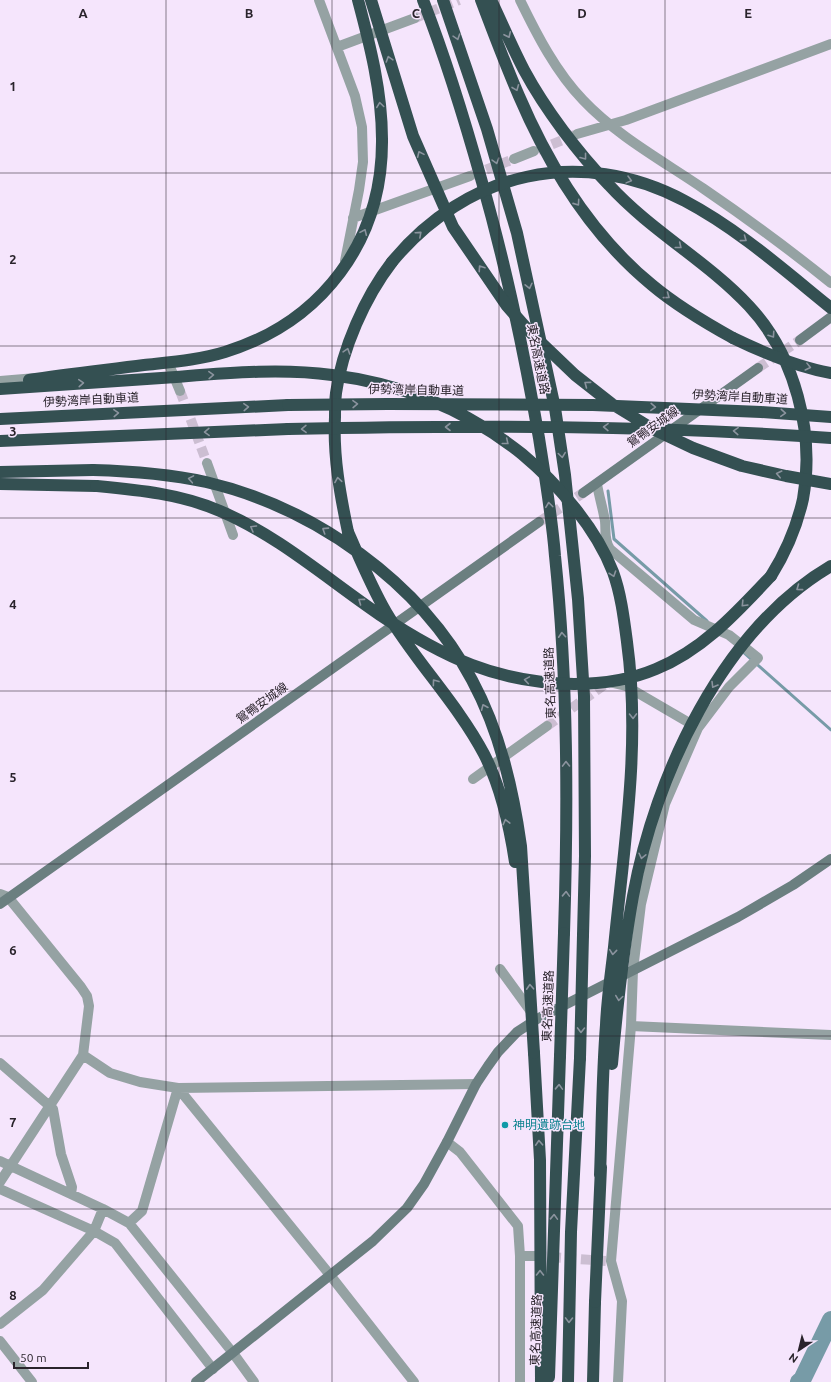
<svg xmlns="http://www.w3.org/2000/svg" width="831" height="1382" viewBox="0 0 831 1382" font-family="Ubuntu,'Noto Sans JP',sans-serif">
	<style>
		.lines { fill: none; stroke-linecap: round; stroke-linejoin: round }
		.stream { stroke: #779ba7; stroke-width: 3 }
		.river { stroke: #779ba7; stroke-width: 18 }
		.street-tunnel { stroke: #ccbed2; stroke-width: 10; stroke-dasharray: 10 5; stroke-linecap: butt }
		.secondary-tunnel { stroke: #ccbed2; stroke-width: 10; stroke-dasharray: 10 5; stroke-linecap: butt }
		.street { stroke: #95a2a3; stroke-width: 10 }
		.secondary { stroke: #6b7f80; stroke-width: 10 }
		.highway { stroke: #345052; stroke-width: 12 }
		.highway-bridge { stroke: #345052; stroke-width: 12 }
		.oneway { stroke: #8b939e }
		.grid { fill: none; stroke: #29232b; stroke-width: 1; stroke-opacity: 0.55 }
		.culture-dot { fill: #0f9aa8; stroke: #f5e5fc; stroke-width: 1.5 }
		.labels { text-anchor: middle; stroke-width: 3; stroke-linejoin: round; paint-order: stroke }
		.street-label { font-size: 12px; fill: #29232b; stroke: #f5e5fc }
		.culture-label { font-size: 12px; fill: #0d838f; stroke: #f5e5fc; text-anchor: start }
		.grid-label { font-size: 13px; text-anchor: middle; font-weight: bold; fill: #29232b; stroke: #f5e5fc; stroke-width: 3; stroke-linejoin: round; paint-order: stroke }
	</style>
	<rect width="100%" height="100%" fill="#f5e5fc"/>
	<g class="lines">
		<path class="stream" d="M608,491L614,539L707,621
			M743,652L831,730"/>
		<path class="river" d="M799,1382L802,1380L831,1320"/>
		<path class="street-tunnel" d="M415,18L459,0
			M538,150L575,135
			M472,175L514,159
			M180,391L207,463
			M547,726L604,685L609,684
			M536,1256L607,1261"/>
		<path class="secondary-tunnel" d="M758,368L800,340
			M539,522L583,493"/>
		<path class="street" d="M319,0L355,96L362,127L363,162L359,190L345,261
			M520,0C537,35 556,72 583,100C617,136 663,161 704,189C748,219 790,250 831,283
			M337,47L415,18
			M577,134L626,120L831,44
			M514,159L534,151
			M353,218L470,176
			M170,367L180,391
			M0,381L36,378
			M207,463L233,535
			M597,484C599,496 603,509 605,521C606,531 604,541 610,549L694,620L729,635L758,658L729,687L698,728L665,804L641,904L633,970L631,1026L611,1261L622,1301L618,1382
			M613,683L626,686L698,728
			M473,779L547,726
			M0,894L8,897L81,987L87,996L89,1006L83,1055L0,1182
			M500,969L532,1013
			M631,1026L831,1035
			M83,1055L110,1073L140,1082L178,1088L476,1084
			M0,1063L53,1109L61,1154L72,1187L71,1194
			M178,1088L330,1275L414,1382
			M447,1142L460,1152L518,1226L520,1256V1382
			M0,1161L103,1209L129,1223L233,1353L254,1382
			M0,1189L94,1231L115,1243L213,1369
			M129,1223L142,1211L178,1088
			M520,1256H536
			M0,1324L43,1290L94,1231L103,1209
			M0,1341L32,1382"/>
		<path class="secondary" d="M800,340L831,317
			M583,493L758,368
			M0,904L539,522
			M196,1382L373,1241L407,1208L424,1184L447,1142L476,1084L488,1066L498,1052L517,1032L537,1019L738,917L793,885L831,859"/>
		<path class="highway" d="M423,0C446,59 465,121 482,182C506,266 524,352 539,438C545,477 552,517 555,556C568,682 568,808 564,933
			M443,0L487,129L517,233L555,408L565,475L578,599L584,696L585,856L583,935
			M481,0C493,32 505,64 519,96C549,166 592,236 652,285C677,306 704,322 733,338
			M491,0C502,23 512,47 524,70C545,109 578,153 609,185C651,231 707,261 749,306C795,355 815,433 803,499C797,526 786,552 771,576
			M0,419L288,405
			M0,441L288,429
			M0,472L93,470
			M0,484L96,486
			M348,532C340,494 333,456 335,417C335,409 335,401 336,393C342,349 365,297 392,262
			M534,1053L540,1160L541,1382
			M549,1377L560,1056
			M568,1382L571,1232L580,1058
			M593,1382L595,1302"/>
		<path class="highway-bridge" d="M371,0L413,136L453,227L507,306L530,332L575,375L612,404L653,429L693,448L742,466L786,476L831,484
			M392,262C466,172 580,145 685,201C738,229 784,270 831,308
			M733,338C764,353 797,367 831,373
			M29,380C67,374 106,370 144,365C171,362 199,360 225,352C322,322 383,241 382,139C382,92 370,45 358,0
			M0,389C59,385 117,381 176,377C227,373 281,368 332,375C403,384 466,409 522,454C558,484 596,528 613,572C621,594 624,619 627,642C641,744 624,846 614,947C611,973 607,999 606,1025C602,1075 602,1125 600,1175
			M288,405L388,404L593,405L761,412L831,417
			M288,429C469,425 650,425 831,438
			M93,470C131,471 169,474 206,482C314,507 420,582 472,680C500,732 513,789 521,846L534,1053
			M96,486C138,490 181,494 220,511C279,536 327,579 380,615C443,657 497,683 574,684C602,684 630,680 656,669C703,650 737,612 771,576
			M348,532C360,559 371,586 386,612C415,661 457,703 484,754C500,785 510,829 515,862
			M560,1056L564,933
			M580,1058L583,935
			M612,1064C617,1008 623,951 633,896C655,776 722,630 831,566
			M595,1302L601,1167"/>
	</g>
	<defs><path id="oneway-chevron" d="M-2-3.5L2.5 0L-2 3.5" fill="none" stroke-width="1.6" stroke-linecap="round" stroke-linejoin="round"/></defs>
	<g class="oneway">
		<use href="#oneway-chevron" transform="translate(508 35) rotate(65)"/>
		<use href="#oneway-chevron" transform="translate(457 37) rotate(72)"/>
		<use href="#oneway-chevron" transform="translate(389 59) rotate(-107)"/>
		<use href="#oneway-chevron" transform="translate(516 88) rotate(68)"/>
		<use href="#oneway-chevron" transform="translate(380 105) rotate(-98)"/>
		<use href="#oneway-chevron" transform="translate(420 154) rotate(-114)"/>
		<use href="#oneway-chevron" transform="translate(584 157) rotate(52)"/>
		<use href="#oneway-chevron" transform="translate(496 161) rotate(74)"/>
		<use href="#oneway-chevron" transform="translate(629 180) rotate(15)"/>
		<use href="#oneway-chevron" transform="translate(577 203) rotate(55)"/>
		<use href="#oneway-chevron" transform="translate(364 232) rotate(-66)"/>
		<use href="#oneway-chevron" transform="translate(419 234) rotate(-42)"/>
		<use href="#oneway-chevron" transform="translate(744 239) rotate(36)"/>
		<use href="#oneway-chevron" transform="translate(679 246) rotate(39)"/>
		<use href="#oneway-chevron" transform="translate(481 268) rotate(-124)"/>
		<use href="#oneway-chevron" transform="translate(529 286) rotate(77)"/>
		<use href="#oneway-chevron" transform="translate(667 296) rotate(37)"/>
		<use href="#oneway-chevron" transform="translate(772 335) rotate(56)"/>
		<use href="#oneway-chevron" transform="translate(347 351) rotate(-72)"/>
		<use href="#oneway-chevron" transform="translate(808 367) rotate(14)"/>
		<use href="#oneway-chevron" transform="translate(211 375) rotate(-2)"/>
		<use href="#oneway-chevron" transform="translate(81 383) rotate(-4)"/>
		<use href="#oneway-chevron" transform="translate(587 384) rotate(-143)"/>
		<use href="#oneway-chevron" transform="translate(355 404) rotate(-1)"/>
		<use href="#oneway-chevron" transform="translate(246 407) rotate(-3)"/>
		<use href="#oneway-chevron" transform="translate(653 407) rotate(2)"/>
		<use href="#oneway-chevron" transform="translate(116 413) rotate(-3)"/>
		<use href="#oneway-chevron" transform="translate(783 413) rotate(4)"/>
		<use href="#oneway-chevron" transform="translate(448 427) rotate(180)"/>
		<use href="#oneway-chevron" transform="translate(606 427) rotate(-179)"/>
		<use href="#oneway-chevron" transform="translate(304 429) rotate(179)"/>
		<use href="#oneway-chevron" transform="translate(736 431) rotate(-177)"/>
		<use href="#oneway-chevron" transform="translate(207 432) rotate(178)"/>
		<use href="#oneway-chevron" transform="translate(506 442) rotate(39)"/>
		<use href="#oneway-chevron" transform="translate(562 455) rotate(82)"/>
		<use href="#oneway-chevron" transform="translate(779 474) rotate(-167)"/>
		<use href="#oneway-chevron" transform="translate(191 479) rotate(-170)"/>
		<use href="#oneway-chevron" transform="translate(338 480) rotate(-99)"/>
		<use href="#oneway-chevron" transform="translate(549 505) rotate(-97)"/>
		<use href="#oneway-chevron" transform="translate(253 528) rotate(-150)"/>
		<use href="#oneway-chevron" transform="translate(325 530) rotate(-147)"/>
		<use href="#oneway-chevron" transform="translate(613 574) rotate(71)"/>
		<use href="#oneway-chevron" transform="translate(799 588) rotate(144)"/>
		<use href="#oneway-chevron" transform="translate(361 601) rotate(-144)"/>
		<use href="#oneway-chevron" transform="translate(744 604) rotate(134)"/>
		<use href="#oneway-chevron" transform="translate(562 635) rotate(-94)"/>
		<use href="#oneway-chevron" transform="translate(527 680) rotate(-171)"/>
		<use href="#oneway-chevron" transform="translate(435 682) rotate(-126)"/>
		<use href="#oneway-chevron" transform="translate(714 685) rotate(121)"/>
		<use href="#oneway-chevron" transform="translate(484 707) rotate(-113)"/>
		<use href="#oneway-chevron" transform="translate(633 716) rotate(89)"/>
		<use href="#oneway-chevron" transform="translate(566 764) rotate(-91)"/>
		<use href="#oneway-chevron" transform="translate(506 822) rotate(-104)"/>
		<use href="#oneway-chevron" transform="translate(642 856) rotate(103)"/>
		<use href="#oneway-chevron" transform="translate(566 894) rotate(-88)"/>
		<use href="#oneway-chevron" transform="translate(613 952) rotate(96)"/>
		<use href="#oneway-chevron" transform="translate(530 987) rotate(-93)"/>
		<use href="#oneway-chevron" transform="translate(619 998) rotate(98)"/>
		<use href="#oneway-chevron" transform="translate(581 1030) rotate(91)"/>
		<use href="#oneway-chevron" transform="translate(559 1087) rotate(-88)"/>
		<use href="#oneway-chevron" transform="translate(539 1143) rotate(-93)"/>
		<use href="#oneway-chevron" transform="translate(554 1217) rotate(-88)"/>
		<use href="#oneway-chevron" transform="translate(540 1273) rotate(-90)"/>
		<use href="#oneway-chevron" transform="translate(569 1320) rotate(91)"/>
	</g>
	<path class="grid" d="M166,0V1382M332,0V1382M499,0V1382M665,0V1382M0,173H831M0,346H831M0,518H831M0,691H831M0,864H831M0,1036H831M0,1209H831"/>
	<circle class="culture-dot" cx="505" cy="1125" r="4"/>
	<g class="labels">
		<g class="street-label">
			<text transform="translate(538 359) rotate(79)" y="4">東名高速道路</text>
			<text transform="translate(416 390) rotate(1)" y="4">伊勢湾岸自動車道</text>
			<text transform="translate(740 397) rotate(3)" y="4">伊勢湾岸自動車道</text>
			<text transform="translate(91 400) rotate(-3)" y="4">伊勢湾岸自動車道</text>
			<text transform="translate(653 427) rotate(-36)" y="4">鴛鴨安城線</text>
			<text transform="translate(550 683) rotate(-92)" y="4">東名高速道路</text>
			<text transform="translate(262 703) rotate(-36)" y="4">鴛鴨安城線</text>
			<text transform="translate(548 1006) rotate(-88)" y="4">東名高速道路</text>
			<text transform="translate(536 1330) rotate(-88)" y="4">東名高速道路</text>
		</g>
		<g class="culture-label">
			<text x="513" y="1129">神明遺跡台地</text>
		</g>
	</g>
	<g class="grid-label">
		<text x="83" y="18">A</text>
		<text x="249" y="18">B</text>
		<text x="416" y="18">C</text>
		<text x="582" y="18">D</text>
		<text x="748" y="18">E</text>
		<text x="13" y="91">1</text>
		<text x="13" y="264">2</text>
		<text x="13" y="436">3</text>
		<text x="13" y="609">4</text>
		<text x="13" y="782">5</text>
		<text x="13" y="955">6</text>
		<text x="13" y="1127">7</text>
		<text x="13" y="1300">8</text>
	</g>
	<g transform="translate(799 1350) rotate(215)" stroke="#f5e5fc" stroke-width="3" paint-order="stroke">
	<path d="M0-3L7 15L0 10L-7 15Z" fill="#29232b"/>
	<text y="-6" font-size="11" font-weight="bold" text-anchor="middle" fill="#29232b">N</text>
	</g>
	<path d="M14 1362v6h74v-6" fill="none" stroke="#29232b" stroke-width="2"/>
	<text x="20" y="1362" font-size="12" fill="#29232b" stroke="#f5e5fc" stroke-width="3" paint-order="stroke">50 m</text>
</svg>
